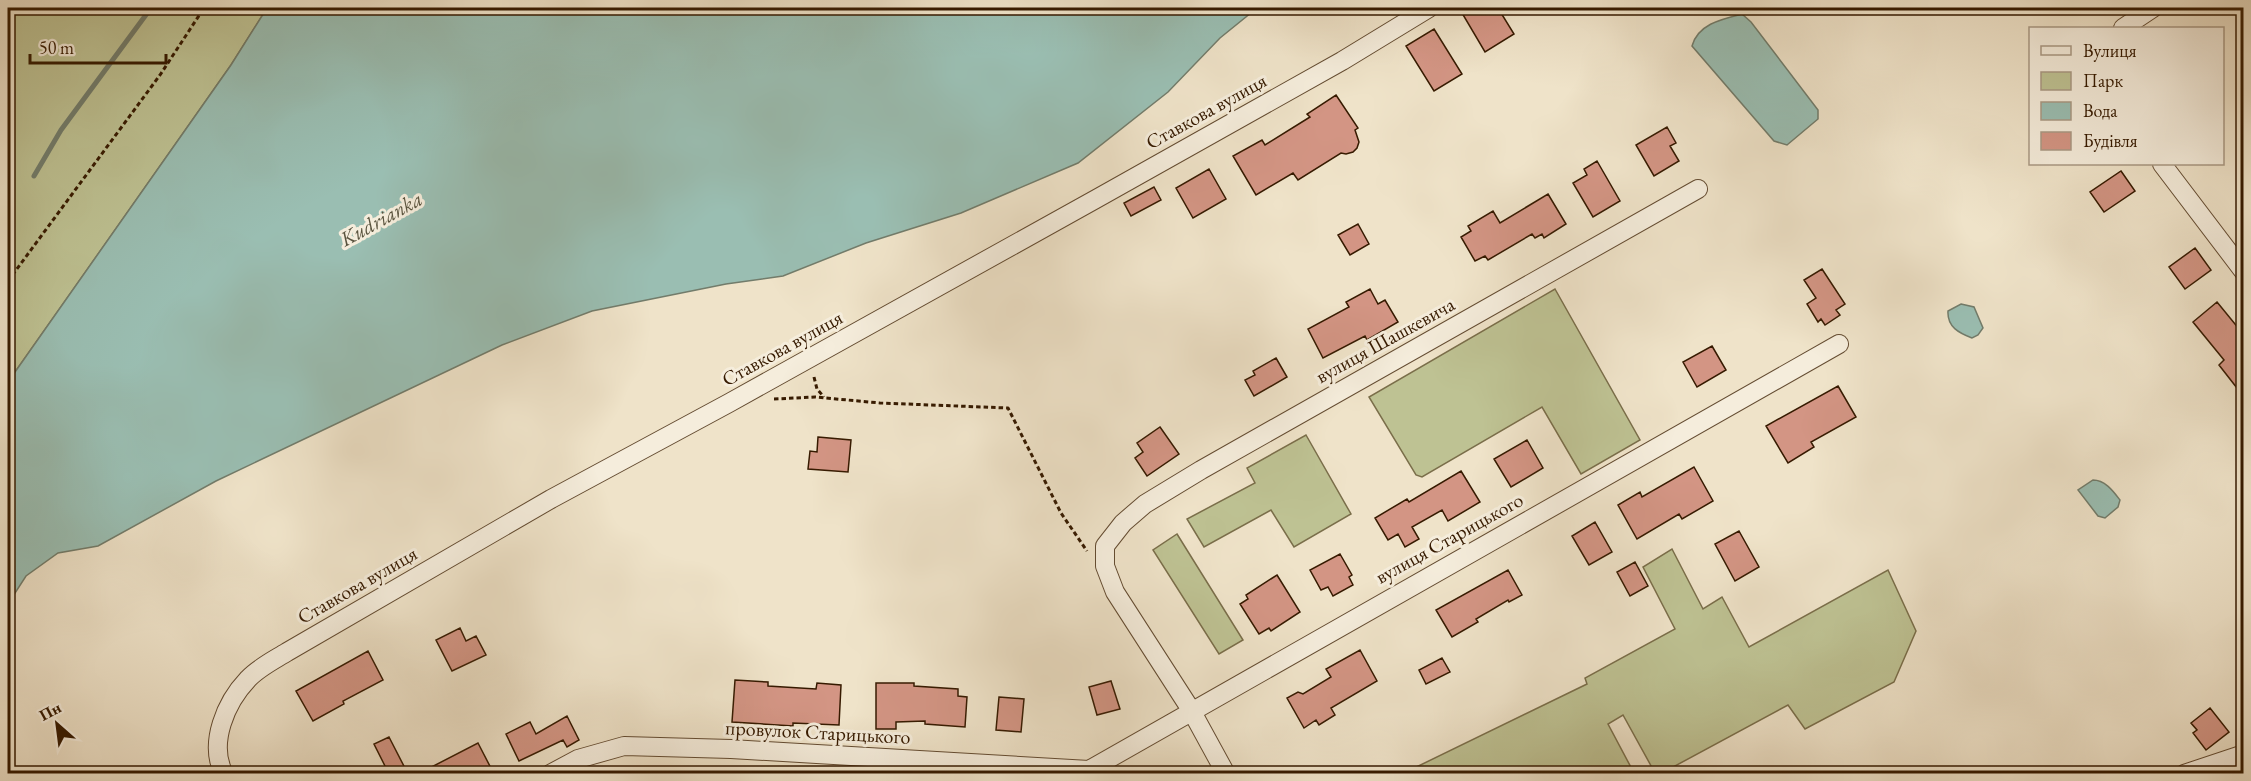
<svg xmlns="http://www.w3.org/2000/svg" width="2251" height="781" viewBox="0 0 2251 781" font-family="'EB Garamond',serif">
	<style>
		.green { fill: #bec293; stroke: #7a6e4a; stroke-width: 1.5 }
		.water { fill: #9abeb2; stroke: #727c6b; stroke-width: 1.5 }
		.lines { fill: none; stroke-linecap: round; stroke-linejoin: round }
		.stream { stroke: #727c6b; stroke-width: 5 }
		.building { fill: #d39584; stroke: #361a00; stroke-width: 1.5 }
		.minor-casing { stroke: #644c32; stroke-width: 20 }
		.path { stroke: #361a00; stroke-width: 3; stroke-dasharray: 4.5 3; stroke-linecap: butt }
		.minor { stroke: #f5eddc; stroke-width: 18 }
		.labels { text-anchor: middle; stroke-width: 6; stroke-linejoin: round; paint-order: stroke }
		.street-label { font-size: 20px; fill: #361a00; stroke: #f5eddc }
		.water-label { font-size: 21px; font-style: italic; fill: #59533e; stroke: #f5eddc }
	</style>
	<rect width="100%" height="100%" fill="#efe3c9"/>
	<filter id="stains"><feTurbulence type="fractalNoise" baseFrequency=".00333" numOctaves="4"/><feColorMatrix values="0 0 0 0 .2 0 0 0 0 .09 0 0 0 0 .02 0 0 0 .5 -.17"/></filter>
	<radialGradient id="worn" r=".72"><stop offset=".6" stop-color="#630" stop-opacity="0"/><stop offset="1" stop-color="#630" stop-opacity=".3"/></radialGradient>
	<path class="green" d="M8,8H267L231,65L8,382Z
		M1555,289L1640,440L1581,474L1542,407L1422,477L1416,475L1369,397Z
		M1306,435L1351,514L1294,547L1271,510L1204,547L1187,519L1255,483L1247,468Z
		M1177,534L1243,640L1219,654L1153,550Z
		M1672,549L1703,609L1722,597L1749,647L1888,570L1916,631L1894,682L1805,729L1788,705L1662,773H1655L1623,715L1608,724L1634,773H1404L1587,684L1585,678L1675,629L1643,567Z"/>
	<path class="water" d="M267,8H1257L1220,38L1168,92L1078,163L961,213L866,243L783,276L726,284L592,311L502,345L216,481L98,546L58,553L26,576L8,604V382L231,65Z
		M1742,14L1751,22L1818,110V119L1787,145L1774,141L1692,46C1698,24 1722,19 1742,14Z
		M1961,304L1974,307L1983,328L1978,335L1972,338C1959,333 1947,327 1948,311Z
		M2093,480C2105,480 2113,491 2120,500L2118,507L2105,518L2098,516L2078,490Z"/>
	<g class="lines">
		<path class="stream" d="M34,176L61,130L151,8
			M8,220L9,219"/>
	</g>
	<path class="building" d="M1471,8H1498L1514,34L1485,52L1462,13Z
		M1434,29L1462,74L1434,91L1406,46Z
		M1336,95L1358,128L1355,130L1359,142L1357,148L1353,152L1346,154L1341,153L1298,180L1293,173L1256,195L1233,156L1262,140L1265,145L1310,117L1307,114Z
		M1667,127L1676,143L1670,146L1679,161L1654,176L1636,145Z
		M1597,161L1620,201L1593,217L1573,183L1587,175L1584,169Z
		M1209,169L1226,199L1193,218L1176,188Z
		M2121,171L2135,191L2104,212L2090,192Z
		M1154,187L1161,200L1131,216L1124,203Z
		M1548,194L1566,224L1544,238L1542,234L1535,238L1532,234L1488,260L1485,256L1475,261L1461,237L1471,231L1468,226L1493,211L1500,223Z
		M1358,224L1369,244L1350,255L1338,235Z
		M2195,248L2211,270L2185,289L2169,267Z
		M1822,269L1845,304L1836,310L1840,315L1825,325L1821,319L1818,322L1807,304L1816,298L1804,280Z
		M1370,289L1378,304L1385,300L1398,322L1367,340L1365,336L1323,358L1308,329L1349,307L1346,302Z
		M2217,302L2244,335V397L2219,365L2224,360L2193,322Z
		M1712,346L1726,370L1697,387L1683,362Z
		M1276,358L1287,377L1254,396L1245,380L1255,375L1253,371Z
		M1838,386L1856,417L1811,442L1814,447L1788,463L1766,426Z
		M1160,427L1179,454L1147,476L1135,458L1143,452L1137,443Z
		M818,437L851,440L848,472L808,469L810,451L817,452Z
		M1527,440L1543,468L1511,487L1494,459Z
		M1694,467L1713,501L1682,519L1679,514L1637,539L1618,505L1640,492L1642,497Z
		M1461,471L1480,502L1448,521L1442,510L1412,527L1419,539L1405,547L1398,534L1388,540L1375,518L1407,499L1409,502Z
		M1595,522L1612,552L1589,565L1572,536Z
		M1739,531L1759,567L1735,581L1715,544Z
		M1340,554L1352,575L1349,577L1353,585L1333,596L1328,587L1321,590L1310,570Z
		M1635,562L1648,586L1630,596L1617,572Z
		M1508,570L1522,595L1509,602L1508,600L1476,619L1478,622L1452,637L1436,610Z
		M1277,575L1300,612L1271,631L1269,628L1259,634L1240,604L1248,599L1246,595Z
		M460,628L466,641L476,636L486,655L452,671L436,640Z
		M1360,650L1377,681L1331,708L1335,715L1319,725L1316,720L1304,728L1287,698L1298,692L1303,694L1331,677L1326,669Z
		M368,651L383,680L343,701L344,704L313,721L296,691Z
		M1442,658L1450,672L1426,684L1419,670Z
		M735,680L768,682V686L816,689L817,683L841,685L839,725L793,723V726L732,722Z
		M1111,681L1120,709L1097,715L1089,687Z
		M876,683H914V686L958,689V696L967,697L965,727L925,724V721L896,722V729H876Z
		M999,697L1024,699L1021,732L996,730Z
		M2210,708L2229,732L2206,750L2193,733L2197,730L2191,723Z
		M567,716L579,740L567,747L563,740L519,761L506,734L530,722L536,734Z
		M389,737L408,774H389L374,744Z
		M478,743L494,774H418Z"/>
	<g class="lines">
		<defs>
			<path id="minor" d="M2123,28L2153,8
				M2162,164L2244,272
				M224,774C208,743 226,702 248,679C258,668 274,660 287,652L551,499L729,403L1096,199L1342,61L1429,8
				M550,774L578,759L624,746L731,749L1089,770
				M1082,774L1839,344
				M1226,774L1191,710L1115,592L1105,566V546L1123,523L1145,504L1201,470L1698,189
				M2184,774L2244,754"/>
		</defs>
		<use href="#minor" class="minor-casing"/>
		<path class="path" d="M8,281L160,75L204,8
			M814,377L817,389L824,397
			M774,399L815,397L880,403L1008,408L1061,513L1087,551"/>
		<use href="#minor" class="minor"/>
	</g>
	<g class="labels">
		<g class="street-label">
			<text transform="translate(1206 111) rotate(-29)" y="7">Ставкова вулиця</text>
			<text transform="translate(1385 340) rotate(-29)" y="7">вулиця Шашкевича</text>
			<text transform="translate(782 348) rotate(-29)" y="7">Ставкова вулиця</text>
			<text transform="translate(1449 538) rotate(-29)" y="7">вулиця Старицького</text>
			<text transform="translate(357 585) rotate(-30)" y="7">Ставкова вулиця</text>
			<text transform="translate(818 732) rotate(3)" y="7">провулок Старицького</text>
		</g>
		<g class="water-label">
			<text transform="translate(381 219) rotate(-29)" y="7">Kudrianka</text>
		</g>
	</g>
	<rect width="2251" height="781" fill="none" stroke="#efe3c9" stroke-width="30"/>
	<rect x="9" y="9" width="2233" height="763" fill="none" stroke="#361a00" stroke-width="3"/>
	<rect x="15" y="15" width="2221" height="751" fill="none" stroke="#361a00" stroke-width="1.5"/>
	<rect x="2029" y="27" width="195" height="138" fill="#f5eddc" stroke="#a99984" stroke-width="1.5"/>
	<rect x="2041" y="46" width="30" height="9" fill="#f5eddc" stroke="#a99984" stroke-width="1.5"/>
	<text x="2083" y="57" font-size="18" fill="#361a00">Вулиця</text>
	<rect x="2041" y="72" width="30" height="18" fill="#bec293" stroke="#a99984" stroke-width="1.5"/>
	<text x="2083" y="87" font-size="18" fill="#361a00">Парк</text>
	<rect x="2041" y="102" width="30" height="18" fill="#9abeb2" stroke="#a99984" stroke-width="1.5"/>
	<text x="2083" y="117" font-size="18" fill="#361a00">Вода</text>
	<rect x="2041" y="132" width="30" height="18" fill="#d39584" stroke="#a99984" stroke-width="1.5"/>
	<text x="2083" y="147" font-size="18" fill="#361a00">Будівля</text>
	<g transform="translate(57 724) rotate(332)" stroke="#f5eddc" stroke-width="4.5" paint-order="stroke">
	<path d="M0-4.5L10 22L0 15L-10 22Z" fill="#361a00"/>
	<text y="-9" font-size="16" font-weight="bold" text-anchor="middle" fill="#361a00">Пн</text>
	</g>
	<path d="M30 54v9h136v-9" fill="none" stroke="#361a00" stroke-width="3"/>
	<text x="39" y="54" font-size="18" fill="#361a00" stroke="#f5eddc" stroke-width="4.5" paint-order="stroke">50 m</text>
	<rect width="100%" height="100%" filter="url(#stains)"/>
	<rect width="100%" height="100%" fill="url(#worn)"/>
</svg>
